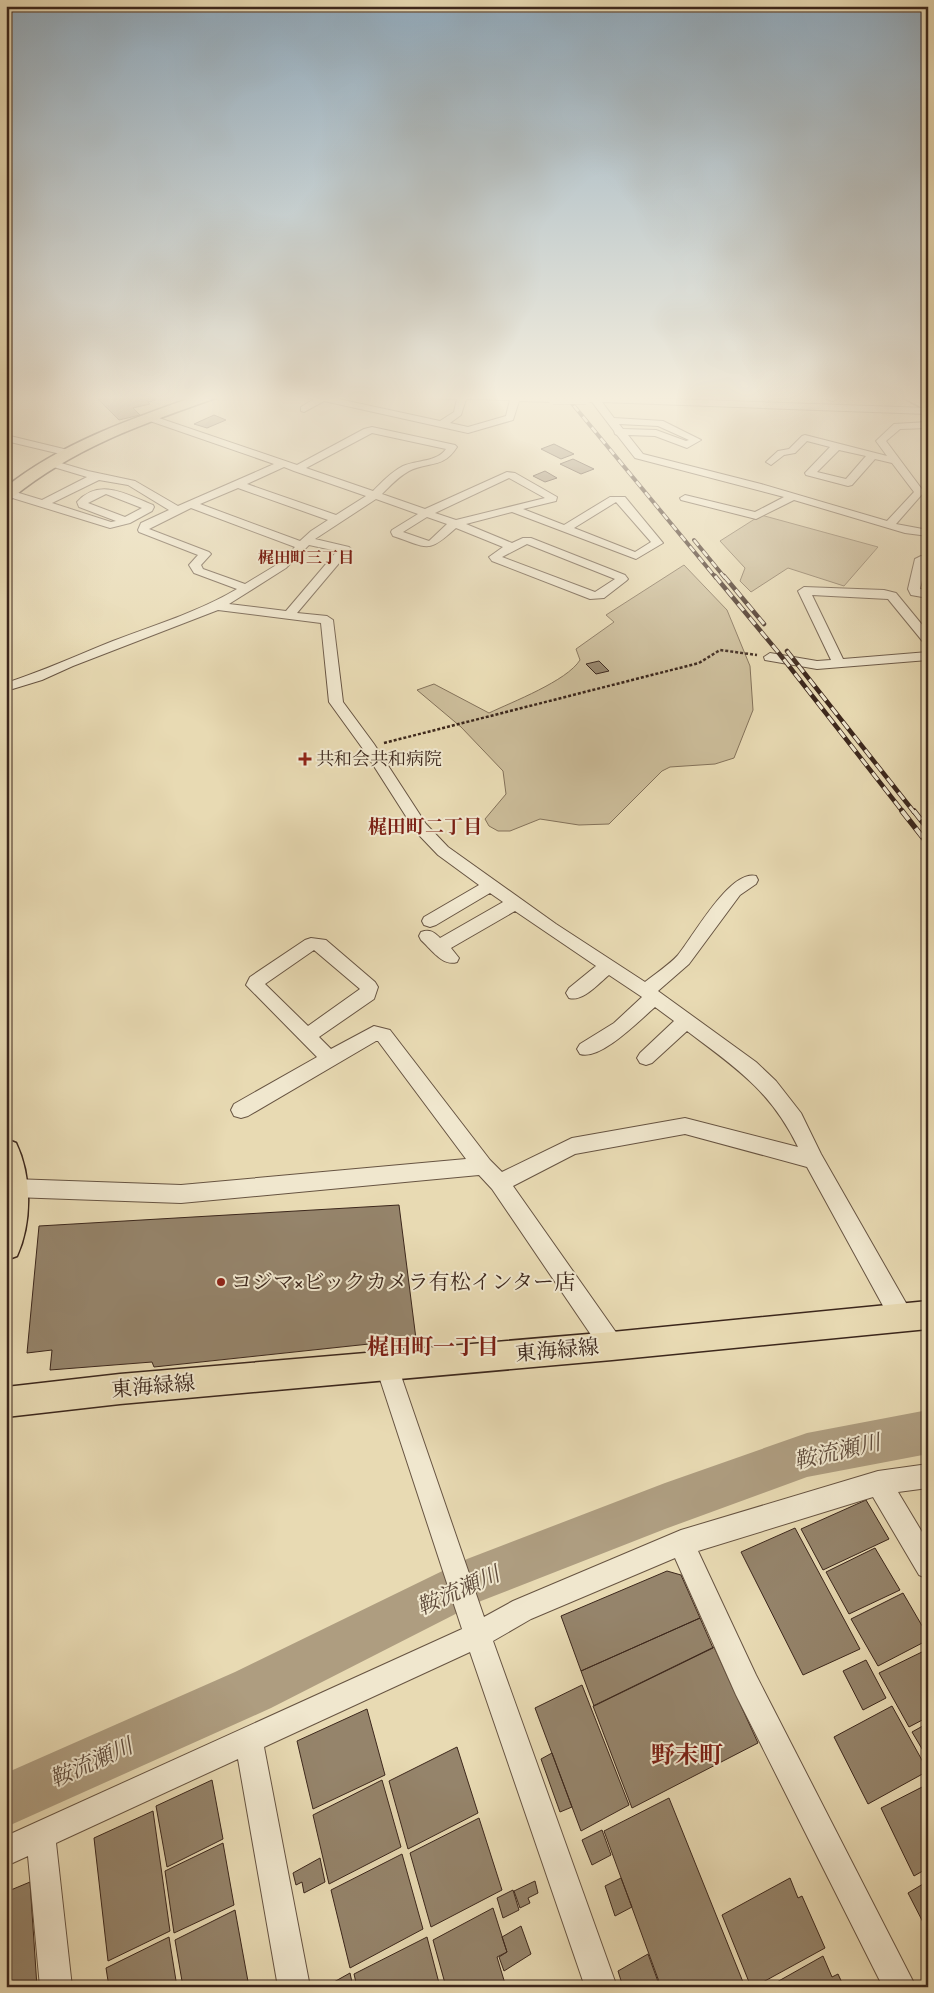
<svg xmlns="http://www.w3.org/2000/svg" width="934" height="1993" viewBox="0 0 934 1993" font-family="'IM FELL Great Primer','Noto Serif JP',serif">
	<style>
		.green { fill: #cbbc99; stroke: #84725a }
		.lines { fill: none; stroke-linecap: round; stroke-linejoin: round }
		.river { fill: #ae9d80; fill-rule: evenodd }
		.building { fill: #95846b; stroke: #3c271c }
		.minor-casing { stroke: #675442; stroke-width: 2 }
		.major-casing { stroke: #3c271c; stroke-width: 3 }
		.highway-casing { stroke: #3c271c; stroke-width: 3 }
		.path { stroke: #3c271c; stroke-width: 2.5; stroke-dasharray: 3 2; stroke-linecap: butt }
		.minor { fill: #f0e7ce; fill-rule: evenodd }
		.major { fill: #e8dab3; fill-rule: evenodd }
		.highway { fill: #e8dab3; fill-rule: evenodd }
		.rail-far2-casing { stroke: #3c271c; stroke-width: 4 }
		.rail-far1-casing { stroke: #3c271c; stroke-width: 4.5 }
		.rail-casing { stroke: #3c271c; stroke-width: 5.5 }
		.rail-far2 { stroke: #f0e7ce; stroke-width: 2.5; stroke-dasharray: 7; stroke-linecap: butt }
		.rail-far1 { stroke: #f0e7ce; stroke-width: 3; stroke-dasharray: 9; stroke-linecap: butt }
		.rail { stroke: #f0e7ce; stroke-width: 4; stroke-dasharray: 11; stroke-linecap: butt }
		.minor-bridge-casing { stroke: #675442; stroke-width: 11; stroke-linecap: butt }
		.minor-bridge { stroke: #f0e7ce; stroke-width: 10 }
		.poi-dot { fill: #8f2418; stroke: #f0e7ce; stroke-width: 2 }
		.labels { text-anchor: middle; stroke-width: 4; stroke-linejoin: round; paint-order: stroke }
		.far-neighbourhood-label { font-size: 16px; font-weight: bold; fill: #7a1f14; stroke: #f0e7ce }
		.poi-label { font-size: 18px; fill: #3c271c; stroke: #f0e7ce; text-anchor: start }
		.neighbourhood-label { font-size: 19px; font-weight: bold; fill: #7a1f14; stroke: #f0e7ce }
		.near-poi-label { font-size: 21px; fill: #3c271c; stroke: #f0e7ce; text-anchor: start }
		.near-street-label { font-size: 21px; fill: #3c271c; stroke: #f0e7ce }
		.near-neighbourhood-label { font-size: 22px; font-weight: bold; fill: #7a1f14; stroke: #f0e7ce }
		.near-water-label { font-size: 22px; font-style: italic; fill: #5e4a3a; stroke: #f0e7ce }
		.near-quarter-label { font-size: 24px; font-weight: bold; fill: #7a1f14; stroke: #f0e7ce }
	</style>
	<rect width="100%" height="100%" fill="#e8dab3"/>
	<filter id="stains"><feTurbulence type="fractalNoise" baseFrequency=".004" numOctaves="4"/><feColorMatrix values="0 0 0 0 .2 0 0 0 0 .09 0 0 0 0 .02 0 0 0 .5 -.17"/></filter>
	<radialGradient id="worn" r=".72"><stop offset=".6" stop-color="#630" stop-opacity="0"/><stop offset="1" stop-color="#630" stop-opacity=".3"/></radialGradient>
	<path class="green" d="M761,515L878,547L844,586L788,568L751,592L740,581L745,568L720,541Z
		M684,565L727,610L750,666L753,710L734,758L715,764L670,767L662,771L609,824L579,825L540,819L510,831H498L489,826L485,819L506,794L503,771L461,727L417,690L434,684L489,713C512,702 567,681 580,660L576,649L614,622L606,615Z"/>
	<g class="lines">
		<path class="river" d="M928,1410V1454L807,1477L665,1529L481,1601L271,1708L6,1827V1773L235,1672L467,1559L665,1483L807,1433Z"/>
	</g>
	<path class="building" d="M94,395H149L156,400L148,402L150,404L133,408L140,415L119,420Z
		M214,415L226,420L207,428L194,424Z
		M554,444L574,454L561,459L541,449Z
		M573,459L594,469L581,474L560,464Z
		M545,471L557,478L545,482L533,476Z
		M599,661L609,671L596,674L586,664Z
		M399,1205L416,1339L154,1367L152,1362L50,1370L52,1350L27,1353L39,1226Z
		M866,1500L889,1539L823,1570L801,1529Z
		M795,1528L860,1649L803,1675L741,1552Z
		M875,1548L900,1590L849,1614L826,1572Z
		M667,1571L681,1575L700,1618L581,1671L561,1616Z
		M903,1593L928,1636V1640L878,1666L851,1619Z
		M700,1618L713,1648L594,1706L581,1671Z
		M714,1647L758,1743L632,1808L593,1706Z
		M928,1649V1717L909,1727L879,1673Z
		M866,1660L886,1698L863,1710L843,1671Z
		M582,1685L629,1805L581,1831L535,1708Z
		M892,1706L928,1771L868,1804L834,1737Z
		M367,1709L385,1775L313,1809L297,1741Z
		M928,1723V1759L912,1732Z
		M457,1747L478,1813L408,1849L389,1781Z
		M552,1753L572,1807L560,1812L541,1759Z
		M212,1780L223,1839L167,1867L156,1806Z
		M382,1780L401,1847L329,1884L313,1815Z
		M928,1784V1868L914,1876L881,1808Z
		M669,1798L745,1987H661L604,1831Z
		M153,1811L170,1931L108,1961L94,1838Z
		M479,1818L502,1890L431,1927L410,1853Z
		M602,1830L611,1855L592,1865L582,1840Z
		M223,1843L234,1905L174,1933L165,1871Z
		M402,1854L423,1929L350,1968L331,1890Z
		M320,1858L325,1882L304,1893L302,1882L296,1885L293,1873Z
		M621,1878L632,1907L615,1916L605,1886Z
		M790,1878L798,1898L802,1896L825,1948L754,1987H751L722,1915Z
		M535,1881L538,1893L528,1898L530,1903L520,1908L514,1891Z
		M928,1881V1932L908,1893Z
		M30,1882L37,1987H6V1892Z
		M513,1890L519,1910L503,1918L497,1898Z
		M493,1908L507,1952L497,1957L506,1987H446L433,1940Z
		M235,1910L249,1987H183L175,1940Z
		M521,1926L531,1954L504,1971L499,1957L507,1952L502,1937Z
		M169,1937L177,1987H109L106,1968Z
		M427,1937L440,1987H357L354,1974Z
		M648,1954L660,1987H623L618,1971Z
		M823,1956L832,1977L838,1974L844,1987H768Z
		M350,1973L353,1987H325Z"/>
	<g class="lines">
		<defs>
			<path id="minor" d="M305,395H320L440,421L454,412L457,399L423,398L419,395L553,396L558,399L553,402L519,401L513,420L468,433L324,401L304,412L301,411V407L314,399L306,397ZM466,399L510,400L506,416L468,427L450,423L461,415Z
				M813,395H830L838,398L833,401Z
				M587,396L928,408V414L602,402L614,418L663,421L701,440L687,448L655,436L628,435L643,454L761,484L887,521L914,492L892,463L875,459L852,485L848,486L806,475L805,473L830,447L807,441L795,453L784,455L771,465L766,462L778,451L789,449L802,436L805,435L887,456L876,441L894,424L928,422V428L900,429L886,441L924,492L896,524L928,530V536L905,533L794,500L756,519L681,500L680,498L685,495L755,512L784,497L635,458L617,435L615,434L614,431L592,402L584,401V397ZM619,424L658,426L689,440L686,441L656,430L623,429ZM839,450L866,456L846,479L817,472Z
				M150,415L297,465L364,429L372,427L455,445L457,447C443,469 429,461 409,471C398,477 390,486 382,494L425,509L507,472L515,473L557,497L556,501L523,509L564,525L610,497H625L663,543L636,559L512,512L466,524L512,543L523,538H531L625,575L628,579L626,581L604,598L590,599L492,561L489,557L503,547L456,528C427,554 429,548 393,536L391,532L392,530L418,514L376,499L315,539L349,547L351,549L297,613L327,616L333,620L343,702L374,744L426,824L448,847L556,924L645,982C656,973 669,965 678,955C693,937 730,869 756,876L758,880L756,884L740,895L689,964L658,991L756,1062L776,1081L801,1113L821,1154L910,1310L913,1318L910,1326L902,1329L894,1326L807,1167L685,1134L575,1154L513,1186L620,1338L623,1346L620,1354L612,1357L604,1354L492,1189L479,1175L181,1203L13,1197L6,1194V1182L13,1179L181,1185L466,1159L378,1041H376L248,1116L241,1118L234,1116L231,1110L234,1104L317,1057L246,985L250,977L305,940L311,938L326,940L375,982L378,987L374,999L319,1037L331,1049L374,1026L390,1030L490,1160L502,1172L572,1138L685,1118L798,1147C770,1090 736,1068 687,1031L652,1063L646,1065L640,1063L637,1058L640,1053L674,1021L655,1007C640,1020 600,1061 580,1054L577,1049L580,1044L614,1023L642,997L609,975C598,984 583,1002 569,998L566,993L569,988L596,966L515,911L451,948L459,958L457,962C443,967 431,949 421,940L419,936L421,932C430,929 434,932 440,938L503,902L490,893L436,925L430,927L424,925L422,921L424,917L479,885L438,855L416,832L363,749L329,702L321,623L218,610L73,666L42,680L6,691V683C43,671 78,655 113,641C155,625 198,612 237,589L194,573L189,565L198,555L139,532L138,530L141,523L169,510L128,485L99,480L52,503L111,522L116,521L79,507L77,502C100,477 127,495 153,505L154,507L152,511L130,523L110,528L6,496V491L9,490L42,500L87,477L47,465L46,463L51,460L88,471L135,481L178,506L274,464L147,420L145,418ZM372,433L446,449C437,462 417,460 403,466C391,472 382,482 373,491L306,468ZM284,467L294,471L366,496L336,515L247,484ZM509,478L545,498L456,520L435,513ZM238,488L328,520L311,531L300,541L200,504ZM106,494L142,508L125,517L88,503ZM616,502L651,542L635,552L574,528ZM191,508L295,547L278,564L245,584L203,569L201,565L211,554L209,552L149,529ZM427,517L447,524L429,541L403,532ZM527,544L615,579L595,592L502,557ZM309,545L337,551L286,611L229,604L286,568ZM314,950L360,989L308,1026L265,984Z
				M6,435L72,451L74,453L69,456L6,441Z
				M921,556L928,557V563H926L920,589L928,590V598L911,595L908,589L915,559Z
				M804,587L884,590L896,593L928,632V644L924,643L888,599L812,595L843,659L928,652V660L817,669L765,660L764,657L770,653L817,661L831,660L798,591Z
				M386,1353L394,1356L397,1364L484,1617L513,1601L681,1530L878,1471L928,1464V1488L898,1492L928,1542V1579L919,1575L873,1497L698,1551L756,1675L916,1987H883L736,1695L675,1558L531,1619L493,1641L617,1987H585L470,1652L264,1747L310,1987H278L238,1759L56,1843L72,1987H40L28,1856L6,1866V1836L462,1629L375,1364L378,1356Z"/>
			<path id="major" d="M898,395H912L928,403V411Z
				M928,1301V1329L612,1360L120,1404L6,1417V1387L120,1374L612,1332Z"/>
			<path id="highway" d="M199,395H218L216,398C142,424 73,448 12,498L6,500V487C63,442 131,419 199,395Z
				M6,1139L16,1143C32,1176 32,1223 17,1256L6,1260Z"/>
		</defs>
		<use href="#minor" class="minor-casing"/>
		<use href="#major" class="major-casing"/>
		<use href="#highway" class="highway-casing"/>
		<path class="path" d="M384,743L699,663L720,650L757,655"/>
		<use href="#minor" class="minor"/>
		<use href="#major" class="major"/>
		<use href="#highway" class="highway"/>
		<defs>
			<path id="rail-far2" d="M565,395L716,578
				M694,540L725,578"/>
			<path id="rail-far1" d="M715,576L778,652L903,812
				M724,576L764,624
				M787,651L914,812"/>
			<path id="rail" d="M902,811L928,844
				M914,811L928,829"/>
		</defs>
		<use href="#rail-far2" class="rail-far2-casing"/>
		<use href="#rail-far1" class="rail-far1-casing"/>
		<use href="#rail" class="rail-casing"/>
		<use href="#rail-far2" class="rail-far2"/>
		<use href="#rail-far1" class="rail-far1"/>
		<use href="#rail" class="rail"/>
		<defs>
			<path id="minor-bridge" d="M553,399H586"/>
		</defs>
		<use href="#minor-bridge" class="minor-bridge-casing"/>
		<use href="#minor-bridge" class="minor-bridge"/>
	</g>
	<linearGradient id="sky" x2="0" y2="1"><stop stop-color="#91abbe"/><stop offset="0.59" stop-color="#f5eedd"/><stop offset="1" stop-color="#f5eedd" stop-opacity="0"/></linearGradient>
	<rect width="934" height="674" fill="url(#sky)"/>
	<g class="poi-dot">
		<path d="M302.5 751.5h5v5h5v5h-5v5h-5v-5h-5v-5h5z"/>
		<circle cx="221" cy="1282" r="5"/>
	</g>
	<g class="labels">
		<g class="far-neighbourhood-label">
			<text x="306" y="563">梶田町三丁目</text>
		</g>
		<g class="poi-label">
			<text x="316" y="765">共和会共和病院</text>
		</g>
		<g class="neighbourhood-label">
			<text x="425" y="833">梶田町二丁目</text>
		</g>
		<g class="near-poi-label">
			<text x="231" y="1289">コジマ×ビックカメラ有松インター店</text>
		</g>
		<g class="near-street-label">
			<text transform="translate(557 1350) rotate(-5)" y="7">東海緑線</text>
			<text transform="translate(153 1386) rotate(-5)" y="7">東海緑線</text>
		</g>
		<g class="near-neighbourhood-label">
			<text x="433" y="1354">梶田町一丁目</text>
		</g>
		<g class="near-water-label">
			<text transform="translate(837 1451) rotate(-13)" y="8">鞍流瀬川</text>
			<text transform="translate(458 1590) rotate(-24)" y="8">鞍流瀬川</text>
			<text transform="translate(91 1762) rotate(-24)" y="8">鞍流瀬川</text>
		</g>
		<g class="near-quarter-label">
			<text x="687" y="1763">野末町</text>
		</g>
	</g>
	<rect width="934" height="1993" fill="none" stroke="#e8dab3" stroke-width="25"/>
	<rect x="8" y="8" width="919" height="1978" fill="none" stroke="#3c271c" stroke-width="2.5"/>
	<rect x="12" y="12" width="909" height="1968" fill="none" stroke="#3c271c"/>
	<rect width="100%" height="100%" filter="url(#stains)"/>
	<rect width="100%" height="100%" fill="url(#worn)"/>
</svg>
